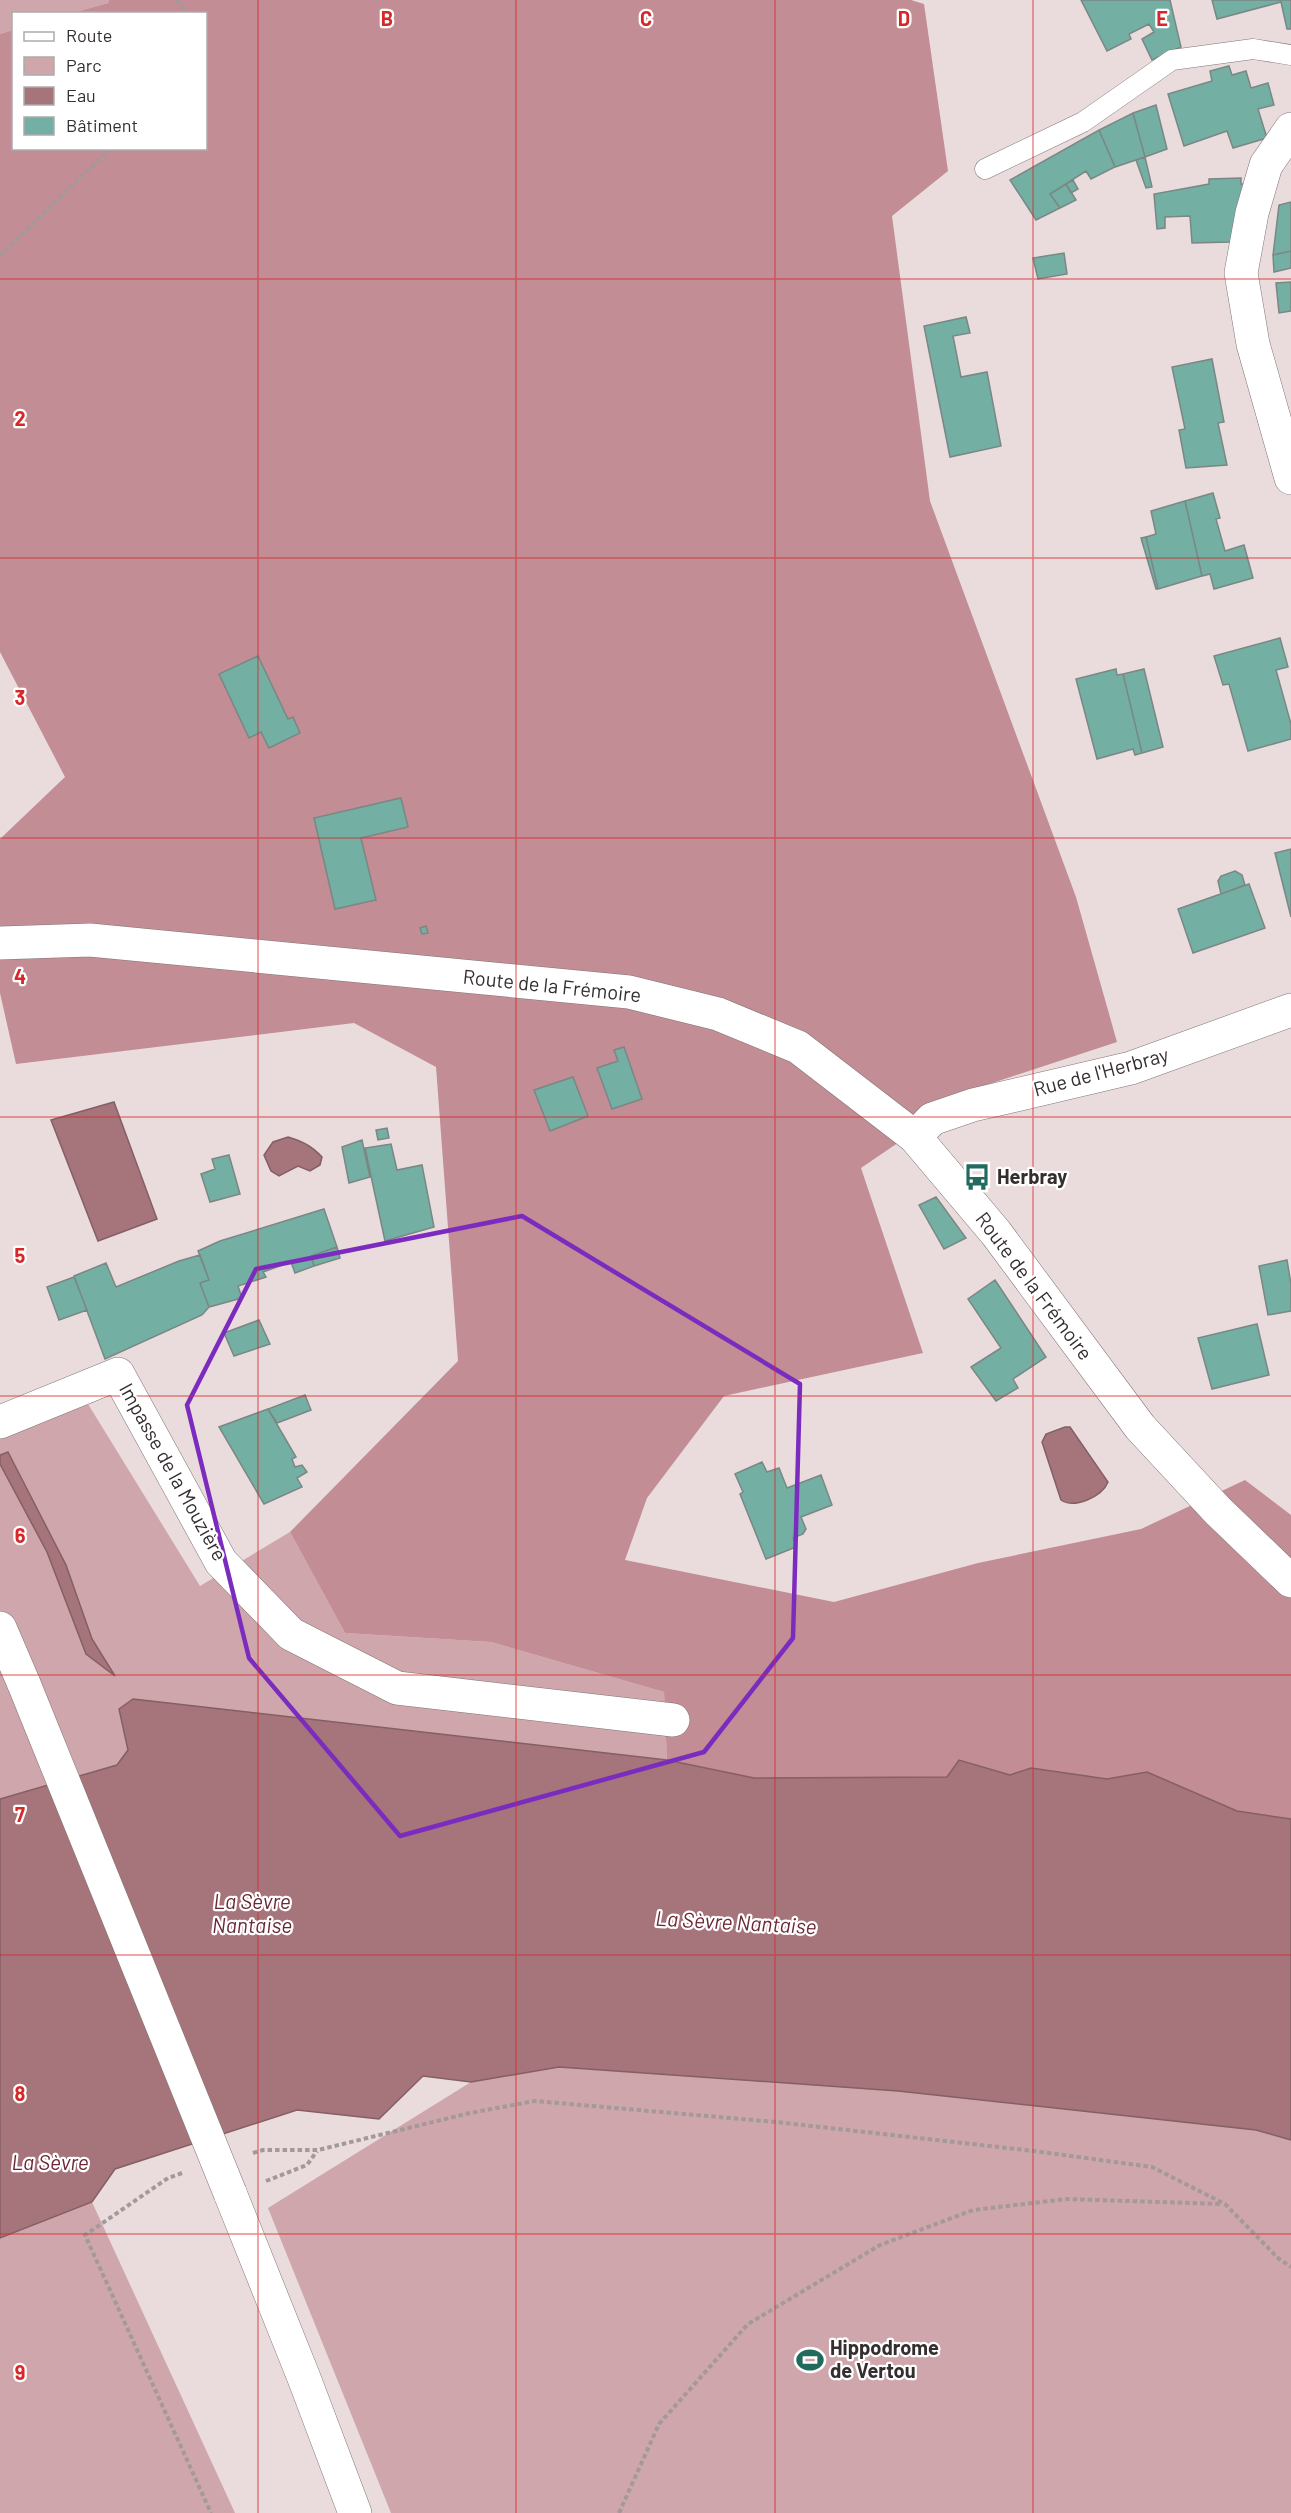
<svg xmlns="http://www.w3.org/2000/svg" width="1291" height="2513" viewBox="0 0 1291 2513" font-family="Barlow,sans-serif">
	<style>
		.green { fill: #cfa6ab }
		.forest { fill: #c28d94 }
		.water { fill: #a6747b; stroke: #845f64; stroke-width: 1.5 }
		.building { fill: #73afa3; stroke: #7a8784; stroke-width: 1.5 }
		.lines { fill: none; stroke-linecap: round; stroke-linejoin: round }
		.service-casing { stroke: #807475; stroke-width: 21 }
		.minor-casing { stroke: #807475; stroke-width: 34 }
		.tertiary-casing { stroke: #807475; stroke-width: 34 }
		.path { stroke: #a4999a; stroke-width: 4; stroke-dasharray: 4.5 3; stroke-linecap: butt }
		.service { stroke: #fff; stroke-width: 20 }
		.minor { stroke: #fff; stroke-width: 33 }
		.tertiary { stroke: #fff; stroke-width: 33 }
		.tertiary-bridge-casing { stroke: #807475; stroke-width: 34; stroke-linecap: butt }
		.tertiary-bridge { stroke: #fff; stroke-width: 33 }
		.marked { fill: none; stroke: #7b2cbf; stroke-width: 4.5; stroke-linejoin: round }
		.grid { fill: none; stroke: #d62828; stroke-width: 1.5; stroke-opacity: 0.55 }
		.labels { text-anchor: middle; stroke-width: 4.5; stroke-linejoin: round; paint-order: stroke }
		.street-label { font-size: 20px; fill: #342e2f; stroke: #fff }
		.poi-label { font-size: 20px; font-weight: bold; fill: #342e2f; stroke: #fff; text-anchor: start }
		.water-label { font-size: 21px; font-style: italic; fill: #6a2836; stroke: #fff }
		.grid-label { font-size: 20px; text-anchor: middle; font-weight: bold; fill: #d62828; stroke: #fff; stroke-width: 4.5; stroke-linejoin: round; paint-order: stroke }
	</style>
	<rect width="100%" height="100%" fill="#eadcdd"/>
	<path class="green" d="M0,0H109L108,3L72,13L14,14L13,30L0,34Z
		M88,1404L200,1586L290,1532L345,1633L491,1642L664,1692L667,1760L133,1699L119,1709L128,1750L117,1765L0,1799V1438Z
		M559,2067L898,2091L1256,2130L1291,2140V2513H391L268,2208L471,2082Z
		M92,2202L235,2513H0V2238Z"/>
	<path class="forest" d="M109,0H911L924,4L948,171L892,216L930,501L1076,897L1117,1042L980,1087L861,1168L923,1353L724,1396L647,1498L625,1560L834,1602L978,1563L1141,1529L1245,1480L1291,1515V1819L1237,1811L1147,1773L1107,1779L1031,1768L1010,1775L959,1760L947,1777L754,1778L667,1760L664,1692L491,1642L345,1633L290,1532L458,1361L436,1067L354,1023L16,1064L0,993V839L65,777L0,652V34L13,30L14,148H206V14L72,13L108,3Z"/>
	<path class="water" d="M114,1102L157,1219L98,1241L51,1120Z
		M288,1137C302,1141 312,1146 322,1157L320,1165L310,1171L298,1166L279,1176L271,1171L264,1155L273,1142Z
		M1065,1427H1070L1108,1482C1102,1497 1074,1509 1061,1500L1042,1442L1046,1434Z
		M8,1452L66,1565L92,1639L115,1676L86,1654L47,1552L0,1464V1455Z
		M133,1699L667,1760L754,1778L947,1777L959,1760L1010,1775L1031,1768L1107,1779L1147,1772L1237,1811L1291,1819V2140L1256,2130L898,2091L559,2067L471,2082L423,2076L379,2119L297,2110L115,2169L92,2202L0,2238V1799L117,1765L128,1750L119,1709Z"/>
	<path class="building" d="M1081,0H1170L1181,47L1152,60L1142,39L1154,32L1149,24L1129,34L1131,39L1107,51Z
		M1212,0H1291V29H1287L1281,2L1217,19Z
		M1229,66L1232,75L1246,71L1251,88L1268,83L1274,105L1258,109L1267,138L1233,148L1227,131L1184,146L1168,94L1212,81L1210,71Z
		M1156,105L1167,149L1145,157L1133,113Z
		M1133,113L1145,157L1115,167L1099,130Z
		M1099,130L1115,167L1091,179L1086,171L1050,194L1060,208L1036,220L1010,180Z
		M1145,157L1152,187L1146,188L1136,160Z
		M1241,178V184H1246L1231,242L1192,243L1190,216L1165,217V228L1157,229L1154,194L1209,184V179Z
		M1073,180L1078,189L1071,193L1066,184Z
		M1066,184L1076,200L1060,208L1050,194Z
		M1291,202V251L1273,255L1279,205Z
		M1291,251V268L1274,272L1273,255Z
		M1064,253L1067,274L1038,279L1033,258Z
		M1291,282V311L1279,313L1276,283Z
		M966,317L970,333L953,336L961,377L987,372L1001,446L950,457L924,326Z
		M1212,359L1224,422L1218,423L1227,465L1186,468L1179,430L1185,429L1172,367Z
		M1213,493L1220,518L1216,519L1225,551L1244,545L1253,578L1214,589L1210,574L1202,576L1185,501Z
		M1185,501L1202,576L1158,589L1146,537L1156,534L1151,511Z
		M1146,537L1158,589H1156L1141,538Z
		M1280,638L1288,667L1276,670L1291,724V739L1248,751L1229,684L1223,685L1214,656Z
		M258,656L288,719L293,717L300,733L269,748L261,732L249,738L219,674Z
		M1116,669L1117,675L1123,674L1142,753L1135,755L1133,749L1097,759L1076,679Z
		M1144,669L1163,747L1142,753L1123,674Z
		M401,798L408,827L361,838L376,900L335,909L314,818Z
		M1291,849V917L1275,853Z
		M1235,871L1242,875L1245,885L1221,894L1218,881L1221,876Z
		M1249,884L1265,928L1193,953L1178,909Z
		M426,926L428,933L422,934L420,928Z
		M624,1047L642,1099L612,1109L597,1068L618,1061L614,1050Z
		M573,1077L588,1116L550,1131L534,1090Z
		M387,1128L389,1138L378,1140L376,1130Z
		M362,1140L370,1177L349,1183L342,1147Z
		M391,1144L397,1170L422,1165L434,1227L385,1241L365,1148Z
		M229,1155L240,1194L210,1202L201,1174L215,1169L212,1159Z
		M936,1197L966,1238L944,1249L919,1205Z
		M324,1209L337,1247L311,1256L314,1266L295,1273L291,1262L263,1272L266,1277L238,1286L242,1298L209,1307L200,1283L209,1280L198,1251L220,1241Z
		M337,1247L340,1258L314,1266L311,1256Z
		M200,1255L209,1280L200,1283L209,1307L202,1315L105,1359L74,1276L106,1263L116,1287L179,1261Z
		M1287,1260L1291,1284V1311L1268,1315L1259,1266Z
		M74,1277L87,1310L59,1320L47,1287Z
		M995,1280L1046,1357L1013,1379L1018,1388L996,1401L971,1367L1001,1348L968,1299Z
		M259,1320L270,1344L234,1356L224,1333Z
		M1257,1324L1269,1375L1212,1389L1198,1338Z
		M305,1395L311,1410L277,1423L268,1409Z
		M268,1409L296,1457L292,1459L295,1467L302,1465L307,1472L297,1478L302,1487L264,1504L219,1427Z
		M762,1462L767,1472L779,1468L787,1488L821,1475L832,1505L801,1517L806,1529L803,1534L793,1538L796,1547L766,1559L740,1494L743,1492L735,1474Z"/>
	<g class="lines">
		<defs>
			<path id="service" d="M985,169L1083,122L1172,60L1253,49L1291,55"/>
			<path id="minor" d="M1291,129L1266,165L1252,213L1241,273L1253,344L1291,478
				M915,1137L932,1119L973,1105L1131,1068L1291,1010
				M0,1422L118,1374L221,1562L291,1634L397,1688L673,1720"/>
			<path id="tertiary" d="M0,943L90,940L629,992L718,1014L798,1047L915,1137L996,1233L1140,1427L1218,1511L1291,1581
				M0,1628L24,1684
				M230,2193L304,2378L355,2513"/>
		</defs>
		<use href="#service" class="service-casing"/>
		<use href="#minor" class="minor-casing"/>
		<use href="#tertiary" class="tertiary-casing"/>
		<path class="path" d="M177,0L186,14
			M0,256L111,148
			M253,2153L263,2150H318L470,2113L535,2101L776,2122L1034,2151L1152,2167L1225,2204L1278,2258L1291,2267
			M182,2173L168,2178L85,2235L211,2513
			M266,2181L307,2165L317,2151
			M619,2513L659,2424L748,2324L880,2245L973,2210L1067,2199L1221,2204"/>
		<use href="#service" class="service"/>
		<use href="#minor" class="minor"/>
		<use href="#tertiary" class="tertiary"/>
		<defs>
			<path id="tertiary-bridge" d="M24,1684L230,2193"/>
		</defs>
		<use href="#tertiary-bridge" class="tertiary-bridge-casing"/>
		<use href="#tertiary-bridge" class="tertiary-bridge"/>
	</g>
	<path class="marked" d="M522,1216L800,1384L793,1638L704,1752L400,1836L249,1658L187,1405L256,1269Z"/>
	<path class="grid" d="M258,0V2513M516,0V2513M775,0V2513M1033,0V2513M0,279H1291M0,558H1291M0,838H1291M0,1117H1291M0,1396H1291M0,1675H1291M0,1955H1291M0,2234H1291"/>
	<defs>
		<symbol id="bus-bare" viewBox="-9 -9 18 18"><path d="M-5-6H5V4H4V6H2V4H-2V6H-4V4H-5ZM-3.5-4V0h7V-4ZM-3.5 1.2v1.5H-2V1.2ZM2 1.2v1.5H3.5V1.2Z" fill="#22695e" stroke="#fff" stroke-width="2.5" paint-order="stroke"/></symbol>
		<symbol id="stadium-bare" viewBox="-9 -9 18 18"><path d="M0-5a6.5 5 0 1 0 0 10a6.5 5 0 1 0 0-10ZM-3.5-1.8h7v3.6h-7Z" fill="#22695e" stroke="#fff" stroke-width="2.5" paint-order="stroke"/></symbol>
	</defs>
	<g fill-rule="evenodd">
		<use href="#bus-bare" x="958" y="1158" width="38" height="38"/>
		<use href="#stadium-bare" x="791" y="2341" width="38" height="38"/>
	</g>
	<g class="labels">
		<g class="street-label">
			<text transform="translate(552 986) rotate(6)" y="7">Route de la Frémoire</text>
			<text transform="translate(1101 1072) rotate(-15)" y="7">Rue de l'Herbray</text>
			<text transform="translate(1034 1286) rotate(53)" y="7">Route de la Frémoire</text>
			<text transform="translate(173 1472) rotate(61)" y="7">Impasse de la Mouzière</text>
		</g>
		<g class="poi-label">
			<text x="997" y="1184">Herbray</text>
			<text x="830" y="2355">Hippodrome<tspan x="830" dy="23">de Vertou</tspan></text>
		</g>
		<g class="water-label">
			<text x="252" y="1909">La Sèvre<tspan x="252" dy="24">Nantaise</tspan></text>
			<text transform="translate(736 1923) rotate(3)" y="7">La Sèvre Nantaise</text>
			<text x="50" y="2170">La Sèvre</text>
		</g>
	</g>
	<g class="grid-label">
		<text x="387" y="26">B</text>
		<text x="646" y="26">C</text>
		<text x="904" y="26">D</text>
		<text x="1162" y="26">E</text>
		<text x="20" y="426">2</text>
		<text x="20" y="705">3</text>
		<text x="20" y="984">4</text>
		<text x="20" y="1263">5</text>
		<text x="20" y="1543">6</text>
		<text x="20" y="1822">7</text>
		<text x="20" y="2101">8</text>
		<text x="20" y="2380">9</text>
	</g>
	<rect x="12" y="12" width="195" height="138" fill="#ffffff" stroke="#aeabac" stroke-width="1.5"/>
	<rect x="24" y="32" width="30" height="9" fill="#ffffff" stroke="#aeabac" stroke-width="1.5"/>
	<text x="66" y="42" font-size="18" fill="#342e2f">Route</text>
	<rect x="24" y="57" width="30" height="18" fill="#cfa6ab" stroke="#aeabac" stroke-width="1.5"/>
	<text x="66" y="72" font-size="18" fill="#342e2f">Parc</text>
	<rect x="24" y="87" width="30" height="18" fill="#a6747b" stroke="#aeabac" stroke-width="1.5"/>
	<text x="66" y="102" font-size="18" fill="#342e2f">Eau</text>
	<rect x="24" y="117" width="30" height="18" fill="#73afa3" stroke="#aeabac" stroke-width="1.5"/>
	<text x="66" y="132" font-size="18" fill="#342e2f">Bâtiment</text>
</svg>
